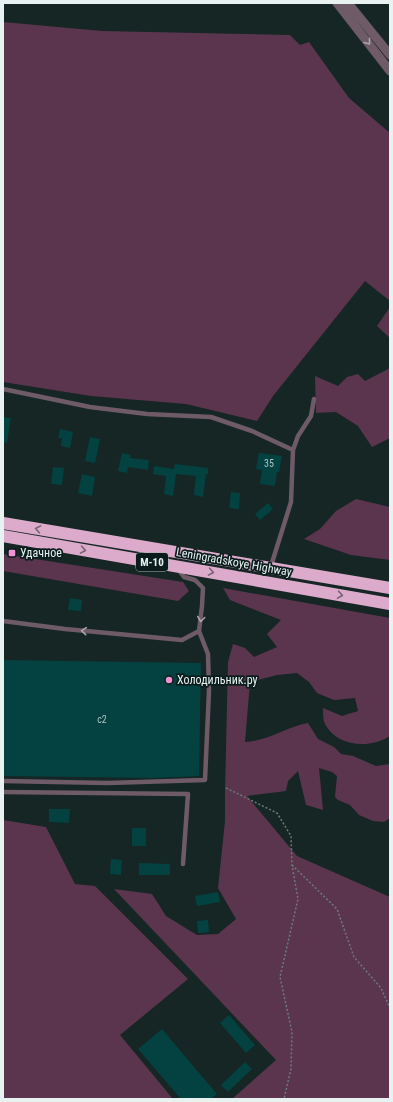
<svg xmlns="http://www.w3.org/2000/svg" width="393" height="1102" viewBox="0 0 393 1102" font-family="'Roboto Condensed',sans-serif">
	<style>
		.green { fill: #5b354e }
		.building { fill: #034241 }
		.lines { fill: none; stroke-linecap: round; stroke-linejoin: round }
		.path { stroke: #6c7b7a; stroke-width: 1.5; stroke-dasharray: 2 2; stroke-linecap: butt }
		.lane { stroke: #6f5b68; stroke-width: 4.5 }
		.street { stroke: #6f5b68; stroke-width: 9 }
		.highway { stroke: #dcaaca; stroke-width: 12 }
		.oneway { stroke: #aba6ac }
		.oneway2 { stroke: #746373 }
		.poi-dot { fill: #f491d4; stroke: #0b1c1c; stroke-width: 1.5 }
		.labels { text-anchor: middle; stroke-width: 3.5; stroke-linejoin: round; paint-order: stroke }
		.number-label { font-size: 10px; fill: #aec6c5 }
		.shield { fill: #0b1c1c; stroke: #a5b2b1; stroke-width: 1 }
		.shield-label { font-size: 11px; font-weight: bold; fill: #e7f2f1 }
		.poi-label { font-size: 12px; fill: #e7f2f1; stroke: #0b1c1c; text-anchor: start }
		.street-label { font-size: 12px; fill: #e7f2f1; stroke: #0b1c1c }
	</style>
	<rect width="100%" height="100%" fill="#152625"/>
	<path class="green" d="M3,22L102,31L290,35L300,45L309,42L349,98L390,133V301L365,281L273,396L257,421L186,404L91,396L3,382Z
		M390,307V338L377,326Z
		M390,368V438L372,447L358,426L336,412L316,413L315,376L338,386L347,377L358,374L365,381Z
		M356,499L390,507V560L351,555L304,539L320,529L336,511Z
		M3,554L183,582L189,591L178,601L3,571Z
		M223,588L390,618V736C370,749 337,747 325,724C323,720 323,713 323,708L342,716L358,711L355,698L334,700L317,693L309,682L297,673L277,675L250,682L245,742C268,741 286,727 308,723L318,739L334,747L341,754L353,756L376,766L390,764V818L384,822L373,821L359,815L350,805L338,800L335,797L337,776L332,772L319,768L323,810L306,805L298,771L288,781L286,791L247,796L297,856L390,897V1099H232L276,1060L114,889L152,894L166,916L197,935L218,934L236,919L218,888L225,821V791L228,662L233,644L245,648L254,657L277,647L267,634L281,620L230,600Z
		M3,820L46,827L75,884L95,886L188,979L120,1035L173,1099H3Z"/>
	<path class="building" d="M3,417L11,418L7,443L3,442Z
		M60,429L73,432L70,448L61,446L62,438H58Z
		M90,437L100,439L95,463L85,461Z
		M122,453L131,455L130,458L149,460L148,470L128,467L127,473L118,471Z
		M259,453L282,456L279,472H277L275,486L260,484L262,470L256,469Z
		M175,464L208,468V474H206L203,497L194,495L196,476L176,474L173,496L164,494L166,476L153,474L154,466L174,469Z
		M53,467L64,468L62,485L51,484Z
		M82,474L95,477L92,496L78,493Z
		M231,492L240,493L239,509L229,508Z
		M268,503L273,509L260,520L255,514Z
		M70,598L82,600L81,611L68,610Z
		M3,660L201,663L199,776L155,778L3,776Z
		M49,809H70L69,823L49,822Z
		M132,828H146V846H132Z
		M111,859L122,860L121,875L110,874Z
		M139,863L170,864V875H139Z
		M218,892L220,902L197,906L195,896Z
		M208,920L209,932L198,933L197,921Z
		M229,1015L255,1045L246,1053L220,1023Z
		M162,1029L217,1094L211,1099H181L138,1049Z
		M245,1062L252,1069L228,1092L221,1085Z"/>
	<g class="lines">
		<path class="path" d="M226,788L277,813L291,836L292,865L298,899L280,977L292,1032L291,1069L284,1099
			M292,865L337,909L354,957L381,988L390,1008"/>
		<path class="lane" d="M3,389L90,407L147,414L211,417L252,431L293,450
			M271,566L291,502L293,450L298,436L311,416L314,399
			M3,621L65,629L182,640L199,631L202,606L203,588L195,580L184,577L178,569
			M3,781L108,783L205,780L209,691L208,654L199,631
			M3,792L188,794L183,864"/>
		<path class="street" d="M337,3L390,71
			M348,3L390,55"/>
		<path class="highway" d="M3,523L390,588
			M3,536L390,604"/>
	</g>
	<defs><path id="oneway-chevron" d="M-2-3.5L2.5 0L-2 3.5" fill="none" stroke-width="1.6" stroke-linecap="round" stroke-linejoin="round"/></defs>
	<g class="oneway">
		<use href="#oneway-chevron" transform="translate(368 42) rotate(52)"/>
		<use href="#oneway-chevron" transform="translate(201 619) rotate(98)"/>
		<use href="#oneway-chevron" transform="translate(84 631) rotate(-175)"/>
	</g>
	<g class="oneway2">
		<use href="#oneway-chevron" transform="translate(38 529) rotate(-170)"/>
		<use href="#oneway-chevron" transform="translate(83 550) rotate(10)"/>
		<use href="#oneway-chevron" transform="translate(211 572) rotate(10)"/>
		<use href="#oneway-chevron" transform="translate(340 595) rotate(10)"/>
	</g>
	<g class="poi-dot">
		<rect x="8" y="549" width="8" height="8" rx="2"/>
		<circle cx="169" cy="680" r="4"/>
	</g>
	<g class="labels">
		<g class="number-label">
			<text x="269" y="467">35</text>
			<text x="102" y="723">с2</text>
		</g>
		<rect class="shield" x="136" y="553" width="32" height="18" rx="3"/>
		<g class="shield-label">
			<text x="152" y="566">М-10</text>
		</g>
		<g class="poi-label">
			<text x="20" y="557">Удачное</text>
			<text x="177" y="684">Холодильник.ру</text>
		</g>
		<g class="street-label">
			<text transform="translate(234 562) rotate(10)" y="4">Leningradskoye Highway</text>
		</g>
	</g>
	<rect width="393" height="1102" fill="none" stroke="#e7f2f1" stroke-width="8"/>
</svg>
